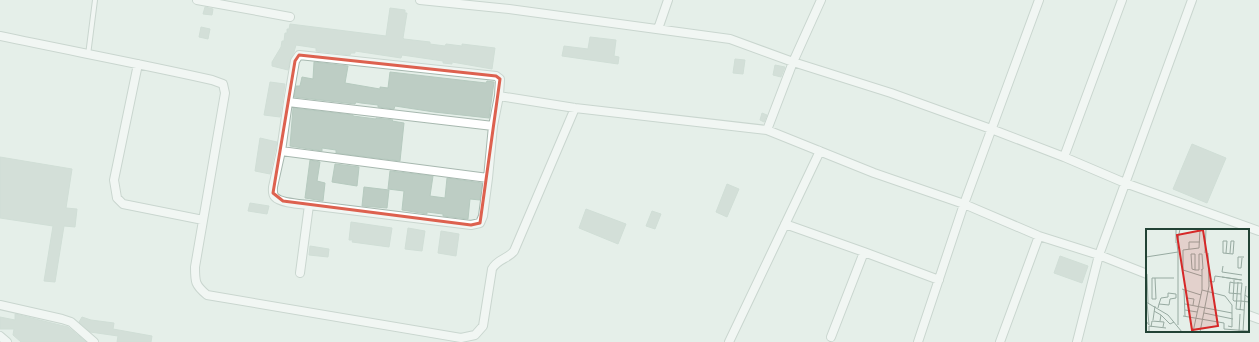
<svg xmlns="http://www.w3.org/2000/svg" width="1259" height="342" viewBox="0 0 1259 342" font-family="'Fira Sans Condensed',sans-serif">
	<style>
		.building { fill: #bdcdc4; stroke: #b6cabf }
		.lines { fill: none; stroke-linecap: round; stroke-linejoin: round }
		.service-casing { stroke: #a7b8af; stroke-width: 6 }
		.minor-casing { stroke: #a7b8af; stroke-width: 10 }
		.service { stroke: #fff; stroke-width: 4 }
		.minor { stroke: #fff; stroke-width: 8 }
		.marked { fill: none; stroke: #dd614f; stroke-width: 3; stroke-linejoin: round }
		.inset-road { fill: none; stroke: #97aaa1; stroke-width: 1 }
		.view { fill: #d62828; fill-opacity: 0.15; stroke: #d62828; stroke-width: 2 }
		.inset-edge { fill: none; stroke: #224335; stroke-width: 2 }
	</style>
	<rect width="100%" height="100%" fill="#e5efe9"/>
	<path class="building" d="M205,7L213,9L212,15L203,14Z
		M390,8L405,10V13H407L403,38L404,39L430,42V44L445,46L446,44L462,46V44L495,48L492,69L452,62V64L443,63V61L402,55L401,58L355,51V53H351L350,55L316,51V48L296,45L294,52L290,60L288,70L272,66V62L281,47L282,41H284L285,33H287V29H289L290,24L386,36Z
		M201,27L210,29L208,39L199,37Z
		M590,37L616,40L614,56L619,57L618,64L562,56L564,46L588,49Z
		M735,59L745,60L743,74L733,73Z
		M314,62L348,66L345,83L380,89V87L388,88L390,72L486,83L487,81L494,82L489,118L434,112L395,106L394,109L378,107V105L361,103L356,102L355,104L294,97L296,86H300L302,77L313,79Z
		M775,65L785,67L781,77L773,75Z
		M270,82L285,84L280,117L264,115Z
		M293,108L353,115V116L376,119V118L393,120L392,121L404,123L400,161L336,153V150L322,148V151L290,146Z
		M762,113L767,115L764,122L760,120Z
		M260,138L277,142L270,174L255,171Z
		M1192,144L1226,158L1207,203L1173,189Z
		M0,157L72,169L66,208L77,209L75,227L64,226L55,282L44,281L53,226L0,218Z
		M310,160L320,162L317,181L325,183L323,201L305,198Z
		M335,164L359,167L357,186L332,182Z
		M390,171L433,176L430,196L445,198L447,178L482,183L480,200L470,199L468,219L443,216V214L427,212V214L402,210L404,191L388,189Z
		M727,184L739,189L727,217L716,212Z
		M364,187L389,190L387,208L362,206Z
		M250,203L269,206L267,214L248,211Z
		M586,209L626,224L618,244L579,228Z
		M652,211L661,214L655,229L646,226Z
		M351,222L392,228L389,247L352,242L353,240H349Z
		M408,228L425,231L422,251L405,249Z
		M441,231L459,234L456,256L438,253Z
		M310,246L329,249L328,257L309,255Z
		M1060,256L1088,266L1082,283L1054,273Z
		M15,314L68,327L86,342H21L13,335L14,329H0V317L15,320Z
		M82,317L91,320L114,323L113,329L152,336L151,342H117L118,336L90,332L79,322Z"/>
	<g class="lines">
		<defs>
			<path id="service" d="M88,55L95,0"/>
			<path id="minor" d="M197,0L290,17
				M420,0L509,9L730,39L793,62L891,93L991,129L1064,157L1125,183L1259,231
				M658,29L668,0
				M0,36C71,51 141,64 212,80L223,84L225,93L195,267C195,282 195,285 207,295L461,338L475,335L483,326L492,269C497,259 508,259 514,251L575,108
				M138,64L114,180L117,198L123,204L203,220
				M499,96L575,108L767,130L874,173L964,204L1039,236L1099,255L1147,274
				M767,130L793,62L821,0
				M281,151L288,102
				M1064,157L1122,0
				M488,178L483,216L480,223L471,225L309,205C301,204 280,203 275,197C272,194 273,190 273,187L281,151L488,178L493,126L288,102L295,61L299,55L496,76L500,79L499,96L493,126
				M785,224L864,252
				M300,273L309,205
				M0,305L62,319L71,322L94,342
				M1248,315L1259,319
				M0,336L7,342
				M831,337L864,252L939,280
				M729,342L820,151
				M918,342L964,204L1039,0
				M1000,342L1039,236
				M1077,342L1099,255L1192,0"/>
		</defs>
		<use href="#service" class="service-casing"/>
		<use href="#minor" class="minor-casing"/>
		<use href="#service" class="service"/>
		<use href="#minor" class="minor"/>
	</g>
	<path d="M0 0H1259V342H0ZM299,55L496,76L500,79L480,223L471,225L283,201L273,193L295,61Z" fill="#e5efe9" fill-opacity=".55" fill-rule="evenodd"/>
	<path class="marked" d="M299,55L496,76L500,79L480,223L471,225L283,201L273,193L295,61Z"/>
	<g transform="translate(1146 229)">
		<rect width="103" height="103" fill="#e5efe9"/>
		<path class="inset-road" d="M30,0V14M54,0L53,19L37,21V41L56,47M43,20V13H54M32,23V96M59,24L60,0M80,24L81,12H77V24L87,25L88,12H85L84,24M0,28L32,23L31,15L34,0M96,29L95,39H92V28H98M77,37L76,43L96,46M49,41L46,40L45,25H49V41H53V25H56M55,41L57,40L56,25M1,45L2,74M9,49L10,70H6V49H28M88,51V54L84,53L83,64L95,65M95,51L76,48L96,51M63,52L68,53L69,47L76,48M92,53L90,80L98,81M100,57L99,66L103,69M36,60L55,66M38,61L39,87M56,61L79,67L86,76V98L82,97M41,69L48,70L47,76M0,73L22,86L36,103M39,75L86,84M12,79L13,75L23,76L24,70L30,69V65L22,64V68L15,69L13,75M39,81L51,83M94,81L95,72V65L96,54H88L87,71L88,72H95L103,73M8,82L15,86L14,92M58,84L87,90M15,86L24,95L28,93M37,87L78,94V100L103,102M7,91L9,77M0,92L3,96L1,73M5,98L6,92L18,93L17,98M3,103V97L20,99M47,103L56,61V41M54,103L63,57L62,24M93,103L94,85M97,103L99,66"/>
		<path class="view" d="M57,1L72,97L46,101L31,6Z"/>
		<rect width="103" height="103" class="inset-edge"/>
	</g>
</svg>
